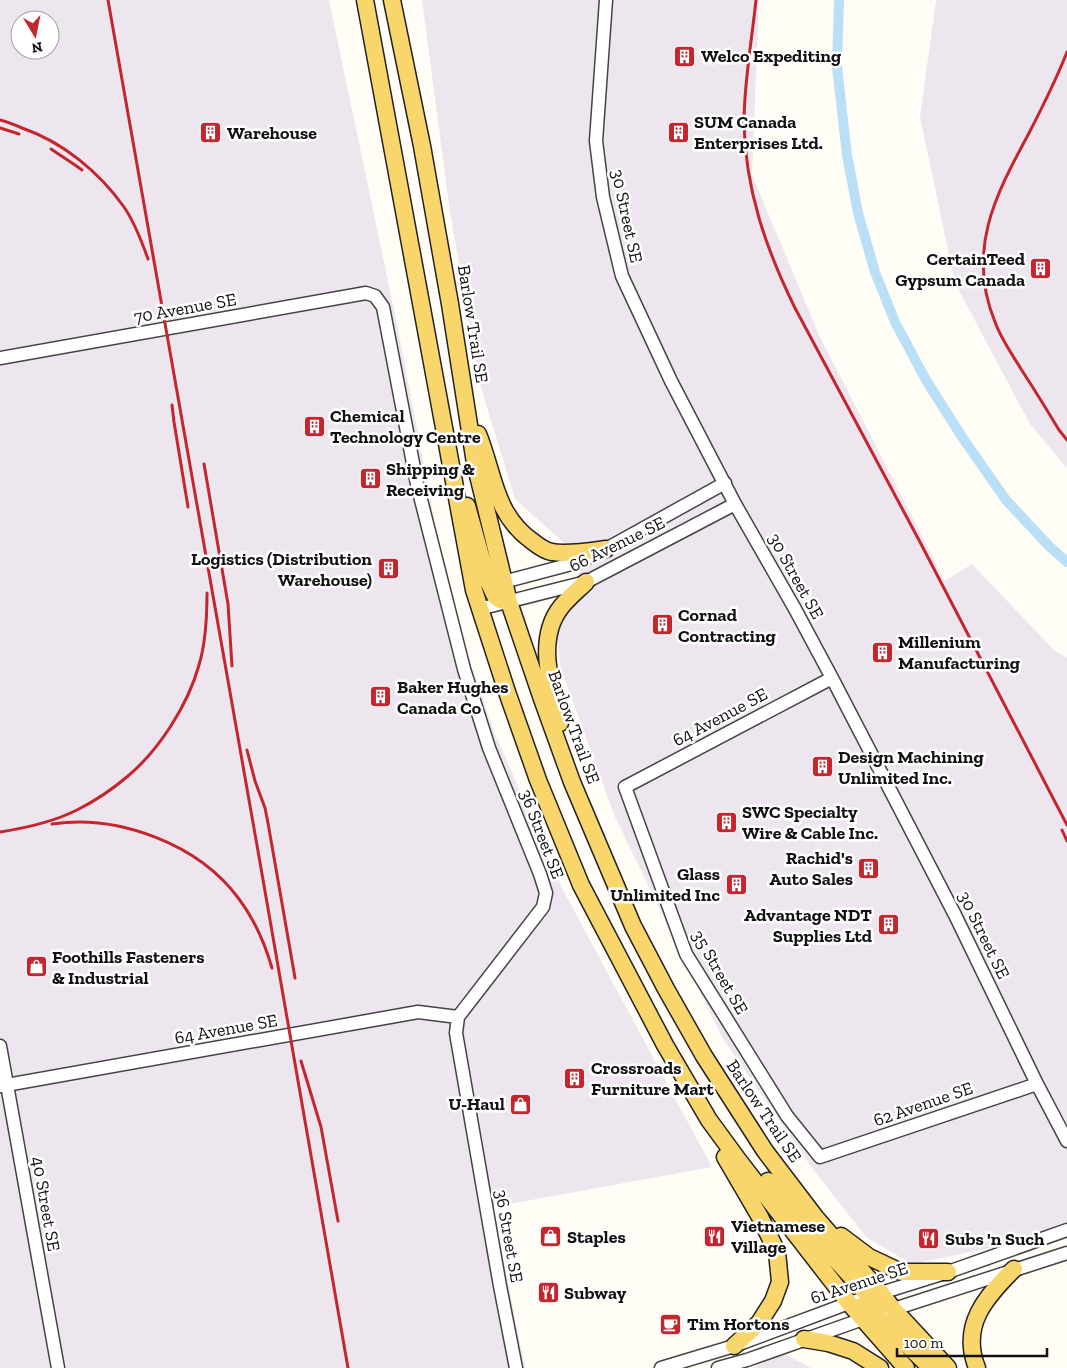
<svg xmlns="http://www.w3.org/2000/svg" width="1067" height="1368" viewBox="0 0 1067 1368" font-family="'Zilla Slab',serif">
	<style>
		.industrial { fill: #eee6ef; fill-rule: evenodd }
		.lines { fill: none; stroke-linecap: round; stroke-linejoin: round }
		.canal { stroke: #b9e0f7; stroke-width: 10 }
		.minor-casing { stroke: #444; stroke-width: 15 }
		.major-casing { stroke: #222; stroke-width: 19 }
		.minor { stroke: #fff; stroke-width: 12 }
		.major { stroke: #f9d66b; stroke-width: 16 }
		.rail { stroke: #c4262e; stroke-width: 3 }
		.labels { text-anchor: middle; stroke-width: 5; stroke-linejoin: round; paint-order: stroke }
		.poi-label { font-size: 18px; font-weight: bold; fill: #111; stroke: #fff; text-anchor: start }
		.street-label { font-size: 18px; fill: #111; stroke: #fff }
	</style>
	<rect width="100%" height="100%" fill="#fffdf5"/>
	<path class="industrial" d="M0,0H329L397,324L450,603L493,729L563,890L712,1167L493,1207L525,1368H0ZM20,20H50V50H20Z
		M422,0H759L752,175L819,335L945,581L972,564L1054,650L1067,658V1225L1001,1246L912,1264L866,1237L812,1168L723,1039L615,817L561,669L555,624L587,594L563,542L515,499L479,381L449,205Z
		M936,0H1067V468L1030,424L955,283L920,117Z
		M785,1354L811,1368H751Z"/>
	<g class="lines">
		<path class="canal" d="M839,0L837,67L847,155L858,213L875,272L895,322L926,380L962,437L1006,500L1049,546L1067,562"/>
		<defs>
			<path id="minor" d="M606,0L596,141L603,197L622,276L671,381L735,504L795,609L832,678L955,915L1037,1084L1067,1141
				M0,358L366,293L375,296L383,307L417,484L464,669L489,748L540,874L546,893L543,907L458,1017L456,1033L500,1286L516,1368
				M496,584L579,562L606,549L725,483
				M479,609L586,582L735,504
				M832,678L625,787L686,954L787,1116L820,1157L1037,1084
				M0,1046L58,1368
				M0,1086L418,1012L458,1017
				M661,1368L734,1346L849,1303L948,1272L1067,1230
				M718,1368L747,1360L863,1319L1067,1253"/>
			<path id="major" d="M365,0L474,590L507,692L538,780L581,885L665,1045L709,1120L739,1161L849,1303L906,1368
				M392,0L422,146L450,304L475,463L509,602L542,699L572,782L633,926L666,989L704,1056L765,1151L816,1218L881,1293L894,1310L948,1368
				M478,434C494,473 494,514 532,541C537,545 545,551 552,552C566,555 591,551 606,549
				M467,506L488,581L495,596L500,600L509,602
				M560,723C552,687 535,640 561,607C568,598 578,590 586,582
				M725,1157L760,1217L777,1252L780,1282L773,1301L759,1323L734,1346
				M768,1181L814,1236L879,1307
				M841,1236L869,1257L901,1272H948
				M863,1305L876,1315L931,1368
				M804,1339L828,1343L853,1351L880,1368
				M977,1368C960,1325 986,1297 1014,1269"/>
		</defs>
		<use href="#minor" class="minor-casing"/>
		<use href="#major" class="major-casing"/>
		<use href="#minor" class="minor"/>
		<use href="#major" class="major"/>
		<path class="rail" d="M108,0L258,851L348,1368
			M756,0C752,39 744,83 744,122C745,189 766,249 795,308L920,542L1067,825
			M1067,52C1056,80 1042,108 1028,135C995,196 966,251 995,322C1001,339 1012,354 1021,369C1034,389 1047,410 1059,430L1067,440
			M0,120C8,122 15,125 22,128C63,142 99,172 124,207C135,223 142,242 148,259
			M0,128L19,134
			M51,149L75,165L82,170
			M172,405L174,422L188,507
			M204,464L228,604L232,666
			M247,750L255,781L265,808L268,823L295,978
			M52,824C118,814 199,844 239,899C254,919 265,944 272,968
			M1062,830L1067,841
			M0,832C26,828 53,822 77,810C93,802 114,788 128,776C159,750 188,705 199,665C206,642 207,617 207,593
			M301,1061L321,1127L338,1221"/>
	</g>
	<defs>
		<symbol id="building-square" viewBox="-11 -11 22 22"><rect x="-9" y="-9" width="18" height="18" rx="4" fill="#c4262e" stroke="#fff"/><path d="M-4-6H4V6H1V3H-1V6H-4ZM-2.5-4.3h1.7v1.8h-1.7ZM.8-4.3h1.7v1.8H.8ZM-2.5-1h1.7V.8h-1.7ZM.8-1h1.7V.8H.8Z" fill="#fff"/></symbol>
		<symbol id="shop-square" viewBox="-11 -11 22 22"><rect x="-9" y="-9" width="18" height="18" rx="4" fill="#c4262e" stroke="#fff"/><path d="M-5-2.5h2.3a2.7 3.5 0 0 1 5.4 0H5L5.5 6h-11ZM-1.5-2.5h3a1.5 2.3 0 0 0-3 0Z" fill="#fff"/></symbol>
		<symbol id="restaurant-square" viewBox="-11 -11 22 22"><rect x="-9" y="-9" width="18" height="18" rx="4" fill="#c4262e" stroke="#fff"/><path d="M-5-6h1v4h1v-4h1v4h1v-4h1v5L-1.5 .5V6h-2V.5L-5-1ZM5-6V6H3V1.5H1.5Q1.5-4 5-6Z" fill="#fff"/></symbol>
		<symbol id="cafe-square" viewBox="-11 -11 22 22"><rect x="-9" y="-9" width="18" height="18" rx="4" fill="#c4262e" stroke="#fff"/><path d="M-5.5-4.5H6V0H3Q3 3.5 0 3.5H-2.5Q-5.5 3.5-5.5 0ZM3-3.2v2h1.7v-2ZM-6 4.5H4V6H-6Z" fill="#fff"/></symbol>
	</defs>
	<g fill-rule="evenodd">
		<use href="#building-square" x="672" y="44" width="25" height="25"/>
		<use href="#building-square" x="666" y="120" width="25" height="25"/>
		<use href="#building-square" x="198" y="120" width="25" height="25"/>
		<use href="#building-square" x="1028" y="256" width="25" height="25"/>
		<use href="#building-square" x="302" y="414" width="25" height="25"/>
		<use href="#building-square" x="358" y="466" width="25" height="25"/>
		<use href="#building-square" x="376" y="556" width="25" height="25"/>
		<use href="#building-square" x="650" y="612" width="25" height="25"/>
		<use href="#building-square" x="870" y="640" width="25" height="25"/>
		<use href="#building-square" x="368" y="684" width="25" height="25"/>
		<use href="#building-square" x="810" y="754" width="25" height="25"/>
		<use href="#building-square" x="714" y="810" width="25" height="25"/>
		<use href="#building-square" x="856" y="856" width="25" height="25"/>
		<use href="#building-square" x="724" y="872" width="25" height="25"/>
		<use href="#building-square" x="876" y="912" width="25" height="25"/>
		<use href="#shop-square" x="24" y="954" width="25" height="25"/>
		<use href="#building-square" x="562" y="1066" width="25" height="25"/>
		<use href="#shop-square" x="508" y="1092" width="25" height="25"/>
		<use href="#restaurant-square" x="702" y="1224" width="25" height="25"/>
		<use href="#shop-square" x="538" y="1224" width="25" height="25"/>
		<use href="#restaurant-square" x="916" y="1226" width="25" height="25"/>
		<use href="#restaurant-square" x="536" y="1280" width="25" height="25"/>
		<use href="#cafe-square" x="658" y="1312" width="25" height="25"/>
	</g>
	<g class="labels">
		<g class="poi-label">
			<text x="701" y="62">Welco Expediting</text>
			<text x="694" y="128">SUM Canada<tspan x="694" dy="21">Enterprises Ltd.</tspan></text>
			<text x="227" y="139">Warehouse</text>
			<text x="1025" y="265" text-anchor="end">CertainTeed<tspan x="1025" dy="21">Gypsum Canada</tspan></text>
			<text x="330" y="422">Chemical<tspan x="330" dy="21">Technology Centre</tspan></text>
			<text x="386" y="475">Shipping &amp;<tspan x="386" dy="21">Receiving</tspan></text>
			<text x="372" y="565" text-anchor="end">Logistics (Distribution<tspan x="372" dy="21">Warehouse)</tspan></text>
			<text x="678" y="621">Cornad<tspan x="678" dy="21">Contracting</tspan></text>
			<text x="898" y="648">Millenium<tspan x="898" dy="21">Manufacturing</tspan></text>
			<text x="397" y="693">Baker Hughes<tspan x="397" dy="21">Canada Co</tspan></text>
			<text x="838" y="763">Design Machining<tspan x="838" dy="21">Unlimited Inc.</tspan></text>
			<text x="742" y="818">SWC Specialty<tspan x="742" dy="21">Wire &amp; Cable Inc.</tspan></text>
			<text x="853" y="864" text-anchor="end">Rachid's<tspan x="853" dy="21">Auto Sales</tspan></text>
			<text x="720" y="880" text-anchor="end">Glass<tspan x="720" dy="21">Unlimited Inc</tspan></text>
			<text x="872" y="921" text-anchor="end">Advantage NDT<tspan x="872" dy="21">Supplies Ltd</tspan></text>
			<text x="52" y="963">Foothills Fasteners<tspan x="52" dy="21">&amp; Industrial</tspan></text>
			<text x="591" y="1074">Crossroads<tspan x="591" dy="21">Furniture Mart</tspan></text>
			<text x="505" y="1110" text-anchor="end">U-Haul</text>
			<text x="731" y="1232">Vietnamese<tspan x="731" dy="21">Village</tspan></text>
			<text x="567" y="1243">Staples</text>
			<text x="945" y="1245">Subs 'n Such</text>
			<text x="564" y="1299">Subway</text>
			<text x="687" y="1330">Tim Hortons</text>
		</g>
		<g class="street-label">
			<text transform="translate(627 216) rotate(78)" y="6">30 Street SE</text>
			<text transform="translate(185 308) rotate(-10)" y="6">70 Avenue SE</text>
			<text transform="translate(473 324) rotate(81)" y="6">Barlow Trail SE</text>
			<text transform="translate(617 544) rotate(-26)" y="6">66 Avenue SE</text>
			<text transform="translate(796 576) rotate(61)" y="6">30 Street SE</text>
			<text transform="translate(720 717) rotate(-28)" y="6">64 Avenue SE</text>
			<text transform="translate(574 727) rotate(70)" y="6">Barlow Trail SE</text>
			<text transform="translate(542 834) rotate(69)" y="6">36 Street SE</text>
			<text transform="translate(984 935) rotate(64)" y="6">30 Street SE</text>
			<text transform="translate(720 972) rotate(60)" y="6">35 Street SE</text>
			<text transform="translate(226 1029) rotate(-10)" y="6">64 Avenue SE</text>
			<text transform="translate(923 1104) rotate(-19)" y="6">62 Avenue SE</text>
			<text transform="translate(764 1111) rotate(56)" y="6">Barlow Trail SE</text>
			<text transform="translate(46 1204) rotate(80)" y="6">40 Street SE</text>
			<text transform="translate(509 1236) rotate(80)" y="6">36 Street SE</text>
			<text transform="translate(859 1283) rotate(-18)" y="6">61 Avenue SE</text>
		</g>
	</g>
	<g transform="translate(35 35) rotate(170)"><circle r="24" fill="#ffffff" stroke="#a0a0a0"/>
	<path d="M0-4L9 19L0 12L-9 19Z" fill="#c4262e"/>
	<text y="-8" font-size="14" font-weight="bold" text-anchor="middle" fill="#111111">N</text>
	</g>
	<path d="M897 1348v8h150v-8" fill="none" stroke="#111111" stroke-width="2.5"/>
	<text x="904" y="1348" font-size="15" fill="#111111" stroke="#ffffff" stroke-width="4" paint-order="stroke">100 m</text>
</svg>
